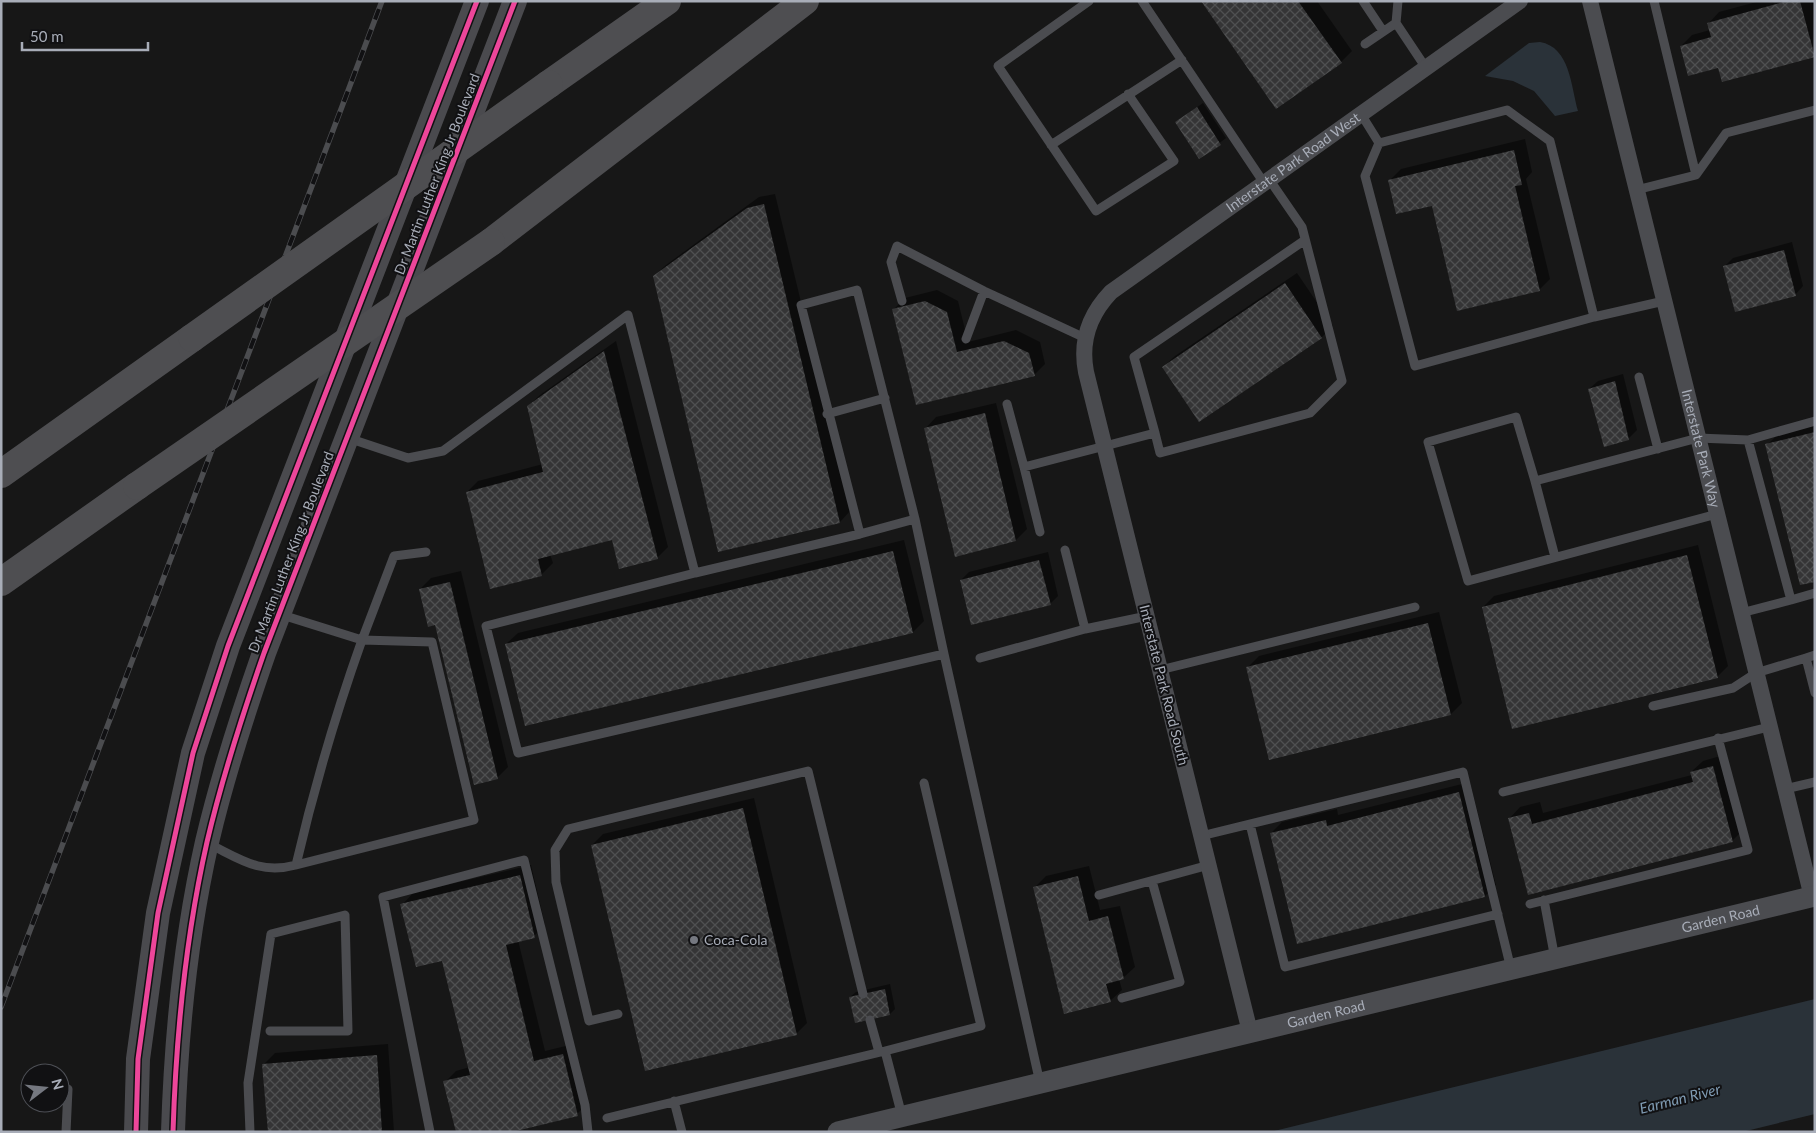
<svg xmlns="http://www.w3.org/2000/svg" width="1816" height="1133" viewBox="0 0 1816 1133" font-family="Lato,sans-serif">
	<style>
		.water { fill: #2a3239 }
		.shadow { fill: #0007 }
		.building { fill: url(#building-cross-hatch) }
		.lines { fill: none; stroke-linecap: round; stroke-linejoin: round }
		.service { stroke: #4b4c50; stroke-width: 9 }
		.minor { stroke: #4b4c50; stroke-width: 16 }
		.tertiary { stroke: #4b4c50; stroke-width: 21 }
		.secondary { stroke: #4a4a4e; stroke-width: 24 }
		.motorway { stroke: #4e4e51; stroke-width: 28 }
		.rail-casing { stroke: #4b4c4f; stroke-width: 5.5 }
		.rail { stroke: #111113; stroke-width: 4; stroke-dasharray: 11; stroke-linecap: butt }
		.motorway-bridge { stroke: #4e4e51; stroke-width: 28 }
		.cycleway-casing { stroke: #111113; stroke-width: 8 }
		.cycleway { stroke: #ed469a; stroke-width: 5 }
		.poi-dot { fill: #757880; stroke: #111113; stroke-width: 2 }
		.labels { text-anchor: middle; stroke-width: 4; stroke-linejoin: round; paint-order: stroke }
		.street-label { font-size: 14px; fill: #a8adb8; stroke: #111113 }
		.poi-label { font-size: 14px; fill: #a8adb8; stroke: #111113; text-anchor: start }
		.water-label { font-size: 15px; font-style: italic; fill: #7f9bb3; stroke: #111113 }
	</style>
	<defs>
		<pattern id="building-cross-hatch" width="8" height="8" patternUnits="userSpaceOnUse" patternTransform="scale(1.25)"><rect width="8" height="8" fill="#353536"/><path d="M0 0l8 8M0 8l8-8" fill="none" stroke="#4f5051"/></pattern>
	</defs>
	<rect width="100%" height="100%" fill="#171717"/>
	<path class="water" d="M1540,42C1570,47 1571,86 1578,111L1555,116L1534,91L1513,81L1485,76L1529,43Z
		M1815,999V1114L1742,1132H1270Z"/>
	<path class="shadow" d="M1202,1H1317L1352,51L1341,62Z
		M1760,1H1814L1815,56L1719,67L1681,46L1692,35L1710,30L1708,24L1719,12Z
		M1203,103L1226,138L1200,158L1176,122Z
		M1525,139L1532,172L1526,179L1550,279L1539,290L1433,204L1390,180L1401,169Z
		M775,194L851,510L840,522L719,551L654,276L666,265L759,197Z
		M1792,242L1803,286L1795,295L1725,266L1733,258Z
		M1297,273L1333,326L1322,337L1199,420L1163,367L1175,356Z
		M937,290L958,301L968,342L1016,330L1040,342L1045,364L1034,375L917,404L894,309L905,298Z
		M616,341L668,547L657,558L613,538L550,554L553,563L541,575L467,492L478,481L543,464L528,406L540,395Z
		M1623,374L1637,430L1628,439L1589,389L1598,381Z
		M996,403L1027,529L1016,540L956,555L925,429L936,417Z
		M1815,424V580L1767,445L1778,434Z
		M904,540L924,621L913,632L506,644L518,633Z
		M1698,545L1728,666L1717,677L1483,607L1494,596Z
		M1048,552L1058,596L1050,604L961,580L969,572Z
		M461,571L508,767L497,778L420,589L431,578Z
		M1439,612L1462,703L1451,714L1248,667L1259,656Z
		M1724,755L1743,830L1732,841L1528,894L1509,819L1520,807L1540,802L1543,813L1692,775L1691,772L1703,761Z
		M1470,782L1496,885L1485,896L1271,833L1282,822L1337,809L1338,815Z
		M754,798L807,1023L796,1034L592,845L603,834Z
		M531,865L545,925L534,936L518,940L545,1051L574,1044L588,1103L577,1114L445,1082L456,1071L470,1067L443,959L402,905L413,893Z
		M1089,866L1100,910L1120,906L1135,967L1123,978L1119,979L1122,990L1110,1001L1035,887L1046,876Z
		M890,984L895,1009L890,1014L850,997L856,992Z
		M388,1044L394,1132H269L264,1064L275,1053Z"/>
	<path class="building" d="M1201,1H1298L1342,63L1276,109Z
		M1787,1H1800L1815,57L1722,82L1718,68L1688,76L1680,46L1711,37L1707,23Z
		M1197,107L1221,145L1199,159L1175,122Z
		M1514,150L1522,185L1515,186L1540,291L1457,311L1432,206L1396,214L1388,180Z
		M764,204L840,523L718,552L653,276L747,208Z
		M1784,250L1796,296L1735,312L1723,266Z
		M1285,283L1322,338L1199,422L1162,367Z
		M925,301L947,312L957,352L1004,341L1029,353L1035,376L916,405L892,309Z
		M604,351L658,559L619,569L612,540L538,559L542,576L490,589L466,492L543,472L527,406Z
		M1615,381L1629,440L1604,447L1588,389Z
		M985,413L1016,541L955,557L924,428Z
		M1815,432V582L1800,585L1765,444Z
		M893,551L913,633L525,726L505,644Z
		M1687,555L1718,678L1512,729L1482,607Z
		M1039,560L1051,605L971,625L960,580Z
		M450,582L498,779L474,785L435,625L428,627L419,589Z
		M1428,623L1451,715L1269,760L1246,667Z
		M1713,766L1733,842L1528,895L1508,818L1529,813L1532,824L1693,782L1690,772Z
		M1459,792L1485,897L1297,944L1270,833L1326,820L1327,826Z
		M743,808L797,1035L645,1071L591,845Z
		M520,875L535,938L506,945L534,1061L563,1054L578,1116L512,1132H456L443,1081L470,1075L442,961L416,967L400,904Z
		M1078,876L1089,921L1108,916L1124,979L1106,984L1111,1002L1064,1014L1033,887Z
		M885,989L890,1015L855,1023L849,997Z
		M377,1055L382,1132H268L262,1064Z"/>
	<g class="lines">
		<path class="service" d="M1089,1L998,66L1096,211L1174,161L1128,94
			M1142,1L1264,183
			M1363,1L1383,31
			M1398,1L1396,23L1426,68
			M1654,1L1696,175L1726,133L1815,110
			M1365,44L1396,23
			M1361,114L1379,143L1365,176L1415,366L1594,317L1664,301
			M1379,143L1507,110L1550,141L1594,317
			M1051,145L1182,60
			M1636,190L1696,175
			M902,301L891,262L897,246L984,291L1085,338
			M966,339L984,291
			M1639,377L1658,449
			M1007,404L1024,467L1155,433L1160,453L1310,413L1342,381L1302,227L1269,179
			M827,414L885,398
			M1155,433L1134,357L1305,240
			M348,438L408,458L443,451L628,315L695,573L486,626L518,753L944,654L915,519L857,290L801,305L860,534L695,573
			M1748,440L1791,600L1815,593
			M1024,467L1040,532
			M1535,481L1555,557
			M1717,514L1468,581L1428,442L1516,417L1535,481L1698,438L1748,440L1815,421
			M860,534L915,519
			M1065,550L1085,629L1147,616
			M1741,613L1791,600
			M279,614L362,640L394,556L426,552
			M362,640L432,642L474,820L296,865C314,788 336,713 362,640Z
			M944,654L1040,1083
			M1815,655L1806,658L1815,693
			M980,658L1085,629
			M1160,670L1415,607
			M1653,706L1733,688L1756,673L1806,658
			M1785,789L1815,782
			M1503,792L1769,727
			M1250,824L1285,967L1498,914
			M1201,836L1463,772L1511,969
			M207,843C239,858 259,875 296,865
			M1099,895L1209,865
			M1544,900L1555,959
			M1530,904L1748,850L1718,738
			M1122,998L1180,982L1152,881
			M618,1014L589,1021L556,882L555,850L568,829L808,771L863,994
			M870,1020L879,1052
			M674,1101L682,1132
			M902,1116L885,1051L981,1026L924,783
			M607,1118L885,1051
			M66,1132L68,1089
			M250,1132L248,1083L271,934L345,915L348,1031H270
			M430,1132L383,897L524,860L585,1105L588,1132"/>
		<g class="minor">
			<path id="s1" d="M1590,1L1812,897"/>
			<path id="s2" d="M1250,1032L1086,372C1080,341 1089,315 1111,292L1520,1"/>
		</g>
		<path class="tertiary" id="s3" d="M838,1132L1815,896"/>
		<path class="secondary" d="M136,1132L138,1059L158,913L193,753L228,646L477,1
			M173,1132C176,1037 186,935 207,842C222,778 242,716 264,653L515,1"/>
		<path class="motorway" d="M549,84L667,1
			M491,242L805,1
			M1,474L192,338
			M1,582L137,486"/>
		<defs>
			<path id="rail" d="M1,1007L382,1"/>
		</defs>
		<use href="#rail" class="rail-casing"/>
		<use href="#rail" class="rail"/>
		<path class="motorway-bridge" d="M192,338L549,84
			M137,486L491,242"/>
		<defs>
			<path id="cycleway" d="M136,1132L138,1059L158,913L193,753L228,646L477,1
				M173,1132C176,1037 186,935 207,842C222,778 242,716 264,653L515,1"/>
		</defs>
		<use href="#cycleway" class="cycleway-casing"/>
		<use href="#cycleway" class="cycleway"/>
	</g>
	<circle class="poi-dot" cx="694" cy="940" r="5"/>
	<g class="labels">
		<g class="street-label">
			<text dy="5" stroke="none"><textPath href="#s2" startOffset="991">Interstate Park Road West</textPath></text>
			<text transform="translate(437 174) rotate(-69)" y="5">Dr Martin Luther King Jr Boulevard</text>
			<text dy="5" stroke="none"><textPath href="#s1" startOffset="461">Interstate Park Way</textPath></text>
			<text transform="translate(291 552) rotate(-69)" y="5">Dr Martin Luther King Jr Boulevard</text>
			<text transform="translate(1164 685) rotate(76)" y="5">Interstate Park Road South</text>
			<text dy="5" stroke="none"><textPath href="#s3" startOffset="908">Garden Road</textPath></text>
			<text dy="5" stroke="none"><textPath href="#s3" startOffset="502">Garden Road</textPath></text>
		</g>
		<g class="poi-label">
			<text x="704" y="945">Coca-Cola</text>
		</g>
		<g class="water-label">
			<text transform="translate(1680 1099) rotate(-14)" y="5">Earman River</text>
		</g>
	</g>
	<rect width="1816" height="1133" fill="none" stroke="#a8adb8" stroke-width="5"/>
	<g transform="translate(45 1088) rotate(74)"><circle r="24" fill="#111113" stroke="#4d4f55"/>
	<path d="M0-4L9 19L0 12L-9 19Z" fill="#757880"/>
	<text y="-8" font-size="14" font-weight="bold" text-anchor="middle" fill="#a8adb8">N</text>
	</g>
	<path d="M22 42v8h126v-8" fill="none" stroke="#a8adb8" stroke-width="2.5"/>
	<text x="30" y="42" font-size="15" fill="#a8adb8" stroke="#111113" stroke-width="4" paint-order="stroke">50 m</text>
</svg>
